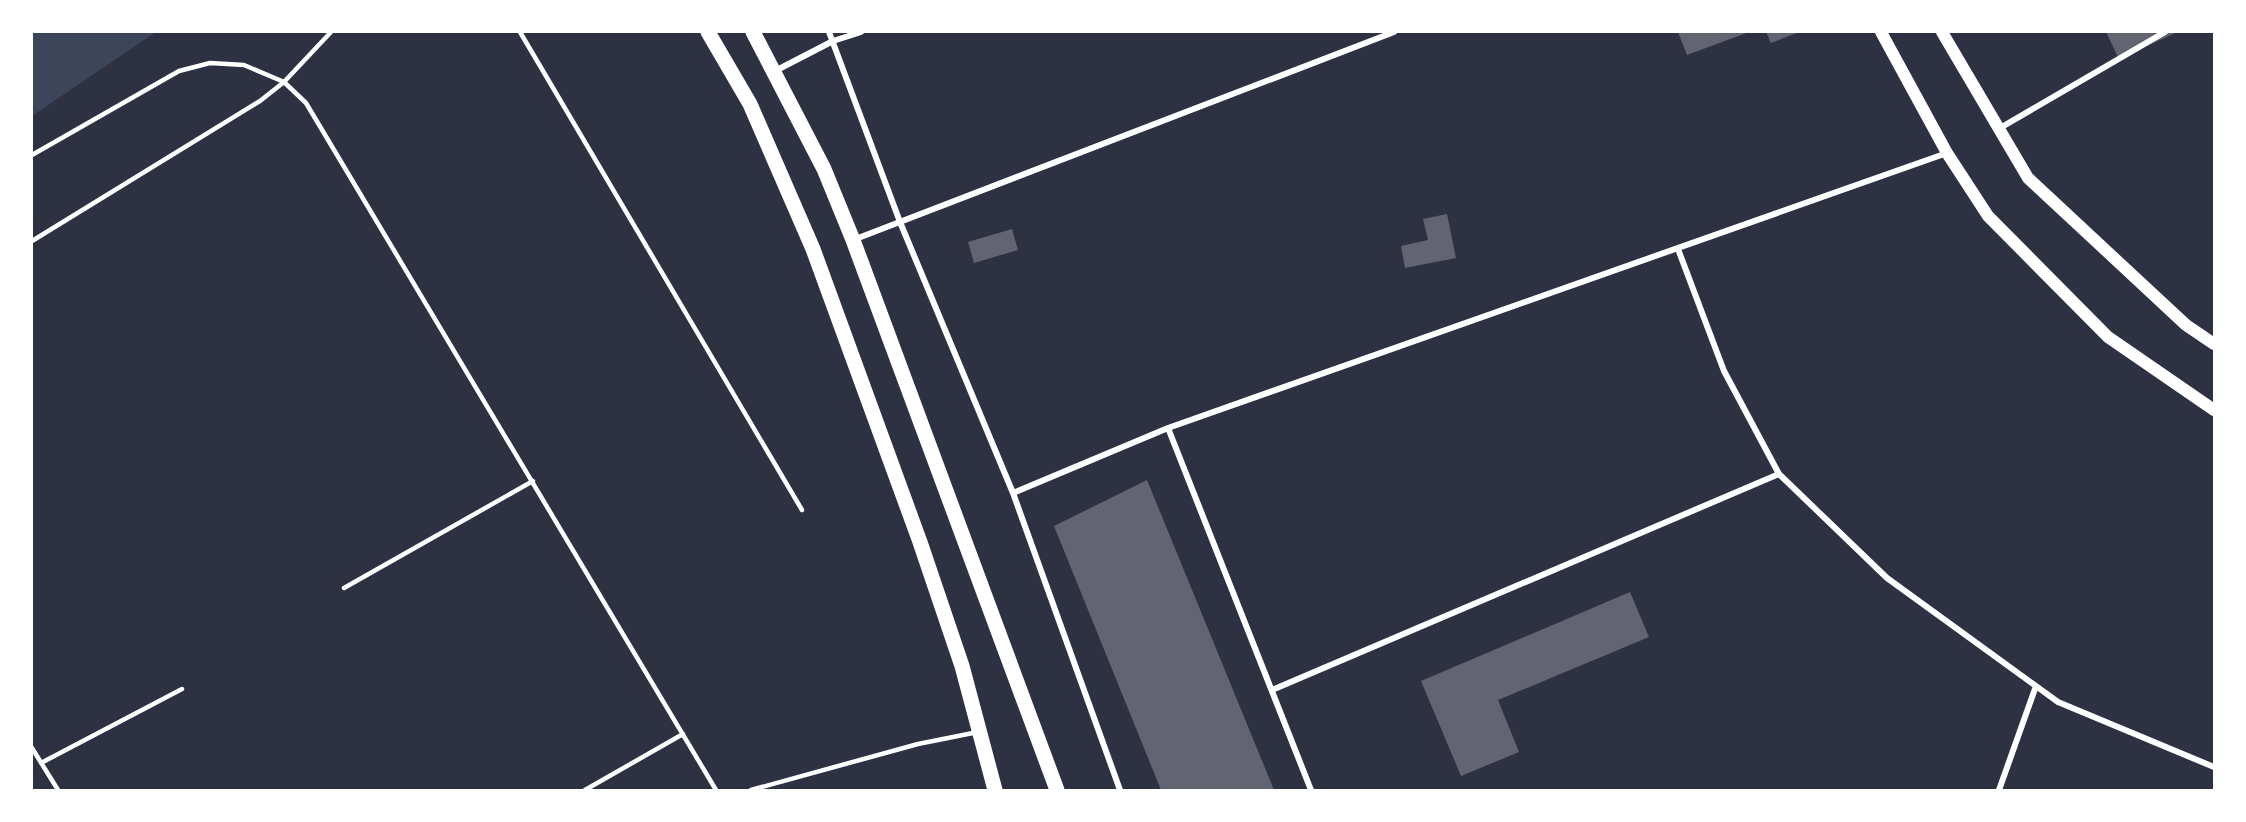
<svg xmlns="http://www.w3.org/2000/svg" width="2246" height="822" viewBox="0 0 2246 822" font-family="Poppins,sans-serif">
	<style>
		.green { fill: #3c4559 }
		.building { fill: #626471 }
		.lines { fill: none; stroke-linecap: round; stroke-linejoin: round }
		.service { stroke: #fff; stroke-width: 4.5 }
		.minor { stroke: #fff; stroke-width: 6 }
		.secondary { stroke: #fff; stroke-width: 12 }
		.primary { stroke: #fff; stroke-width: 15 }
	</style>
	<rect width="100%" height="100%" fill="#2d3142"/>
	<path class="green" d="M32,32H156L32,116Z"/>
	<path class="building" d="M1678,32H1749L1687,55Z
		M1766,32H1799L1771,43Z
		M2106,32H2177L2119,59Z
		M1447,214L1456,258L1405,268L1401,246L1428,240L1423,219Z
		M1012,229L1018,250L974,263L968,242Z
		M1147,480L1274,790H1161L1054,526Z
		M1630,592L1649,637L1498,700L1519,752L1461,776L1421,681Z"/>
	<g class="lines">
		<path class="service" d="M520,32L802,510
			M32,155L179,71L210,63L244,65L284,82L306,103L716,790
			M32,241L260,101L284,82L331,32
			M344,588L533,481
			M32,748L58,790
			M41,763L182,689
			M585,790L683,734
			M751,790L918,744L978,732"/>
		<path class="minor" d="M829,32L900,222L1013,493L1120,790
			M775,71L833,41L861,32
			M2000,128L2165,32
			M853,240L1394,32
			M1678,249L1724,371L1779,474L1887,578L2058,702L2214,767
			M1168,428L1311,790
			M1013,493L1168,428L1947,153
			M1272,690L1779,474
			M1999,790L2036,686"/>
		<path class="secondary" d="M1881,32L1947,153L1988,216L2108,337L2214,410
			M1942,32L2028,178L2186,325L2214,344"/>
		<path class="primary" d="M708,32L750,104L813,249L920,542L962,666L995,790
			M753,32L824,169L853,240L1057,790"/>
	</g>
	<rect width="2246" height="822" fill="none" stroke="#ffffff" stroke-width="66"/>
</svg>
